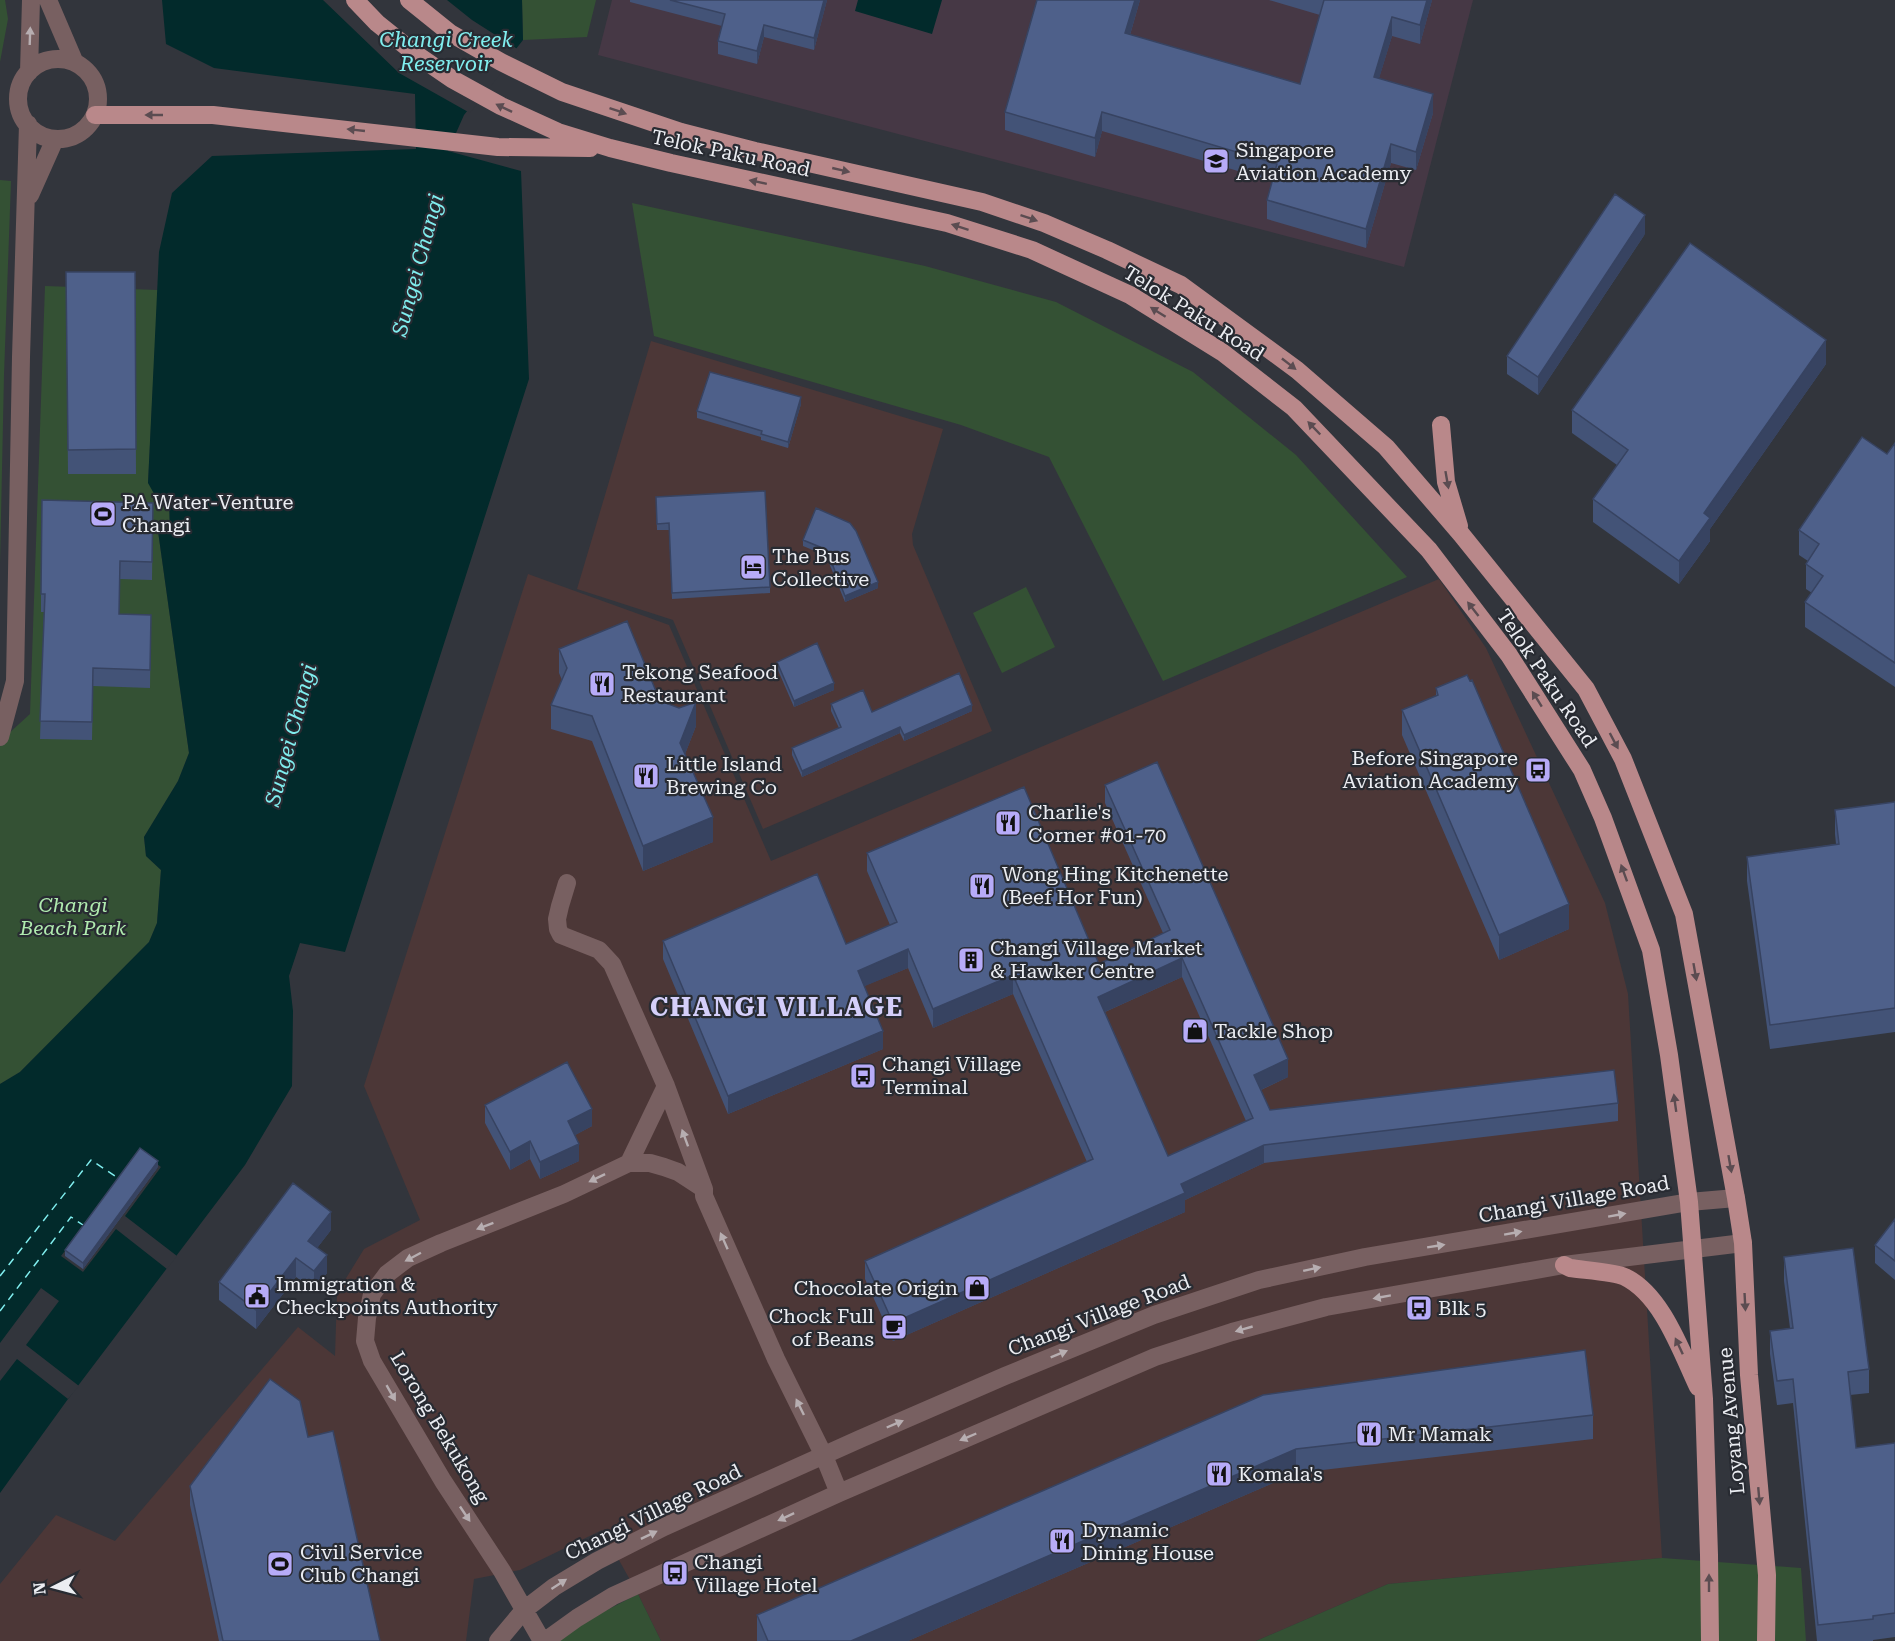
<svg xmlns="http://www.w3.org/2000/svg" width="1895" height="1641" viewBox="0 0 1895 1641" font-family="'Roboto Serif',serif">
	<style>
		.commercial { fill: #4c3737 }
		.education { fill: #463845 }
		.green { fill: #345134 }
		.water { fill: #022a2b }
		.pier { fill: #32353c }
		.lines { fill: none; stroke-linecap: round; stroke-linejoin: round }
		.ferry { stroke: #80eeef; stroke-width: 1.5; stroke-dasharray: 8 6; stroke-linecap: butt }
		.minor { stroke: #786061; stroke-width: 18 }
		.major { stroke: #b9888a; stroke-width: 18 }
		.wall { fill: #435377; fill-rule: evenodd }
		.shaded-wall { fill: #374361 }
		.building { fill: #4e608a; stroke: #374361; stroke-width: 1.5; fill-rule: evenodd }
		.oneway { fill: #b7aeb1 }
		.oneway2 { fill: #5b4c51 }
		.labels { text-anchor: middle; stroke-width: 4.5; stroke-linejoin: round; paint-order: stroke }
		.poi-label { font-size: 20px; fill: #ebedf2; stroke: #282b32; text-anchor: start }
		.street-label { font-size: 20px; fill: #ebedf2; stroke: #282b32 }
		.park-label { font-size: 20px; font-style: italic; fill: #b0ebaf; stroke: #282b32 }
		.water-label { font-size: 21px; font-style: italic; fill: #80eeef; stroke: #282b32 }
		.district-label { font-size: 26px; font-weight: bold; letter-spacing: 1.5px; fill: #d4cffa; stroke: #282b32 }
	</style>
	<rect width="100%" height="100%" fill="#32353c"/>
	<path class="commercial" d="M651,341L943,429L912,534L913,545L992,731L763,829L673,620L577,589Z
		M528,574L669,625L771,861L1439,579L1486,648L1605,903L1628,994L1662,1558L1388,1584L1256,1641H661L638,1594L602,1530L520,1570L474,1579L466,1641H0V1584L56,1515L115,1541L298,1327L335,1356L337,1293L364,1249L420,1220L364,1086Z"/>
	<path class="education" d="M612,0H1473L1404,267L598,55Z"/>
	<path class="green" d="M0,0H5L8,19L0,62Z
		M522,0H596L587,37L523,40Z
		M0,180L11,181L4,375L0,564Z
		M632,203L925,266L1056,302L1193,372L1296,455L1407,577L1163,681L1049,457L961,425L654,336Z
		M45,286L158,290L148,483L169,499L170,530L158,531L189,753L178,781L144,837L146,856L161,870L157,923L149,942L20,1072L0,1084V733L7,735L30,714Z
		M1026,587L1055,647L1002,673L973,613Z
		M1662,1558L1801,1568L1806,1641H1256L1388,1584Z
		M638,1594L661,1641H552L557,1636Z"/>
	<path class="water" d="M162,0H522L523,40L464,115L448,151L521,171L529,379L345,952L300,943L289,976L293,1011L292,1086L245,1165L68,1399L0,1493V1084L20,1072L149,942L157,923L161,870L146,856L144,837L178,781L189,753L158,531L170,530L169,499H157L148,483L159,252L172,193L212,156L416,149L415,94L214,68L166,44Z
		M858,0H942L932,34L855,11Z"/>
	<path class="pier" d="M323,0H447L472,20L519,50L470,113L399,73Z
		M140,1151L161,1167L125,1216L177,1256L167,1269L116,1229L83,1272L61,1256Z
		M41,1288L59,1301L26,1345L79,1386L68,1399L17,1359L0,1381V1343Z"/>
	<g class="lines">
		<path class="ferry" d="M0,1276L91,1160L118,1178
			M0,1311L71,1217L83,1225"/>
		<path class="minor" d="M48,0L75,63
			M18 99a40 40 0 1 1 80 0a40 40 0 1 1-80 0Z
			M29,72L31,0
			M30,195L55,139
			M0,737L15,681L21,357L28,124
			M567,883L560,906L557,919L558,929L561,935L599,950L612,964L666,1086L704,1189V1196L776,1359L824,1456L839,1493
			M629,1163L666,1086
			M498,1641L524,1610L554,1587L597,1561L664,1527L860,1439L1005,1376L1154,1315L1259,1280L1365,1257L1689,1202L1736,1198
			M542,1641L502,1571L443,1481L372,1361L365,1341L367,1318L372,1294L387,1274L408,1258L441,1243L564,1194L629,1163H650L664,1167L678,1172L704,1189
			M545,1641L577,1618L613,1596L839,1493L1155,1357L1232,1332L1326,1307L1564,1265L1743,1243"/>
		<path class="major" d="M355,0L377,23L417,55L452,79L501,106L558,132L610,148L671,163L947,223L1032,250L1130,295L1222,352L1294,408L1429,550L1509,655L1582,770L1603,818L1651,950L1669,1055L1689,1202L1704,1399L1709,1555L1710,1641
			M409,0L450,33L501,62L562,92L681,132L755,151L982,202L1044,223L1107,250L1181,285L1297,370L1386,447L1461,534L1586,689L1623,759L1684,914L1736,1198L1743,1243L1749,1375L1767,1575L1766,1641
			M95,115H213L498,147L590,148
			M1441,425L1446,482L1459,526
			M1564,1265L1570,1268C1582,1270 1616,1272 1625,1277C1662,1295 1681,1351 1698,1387"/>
	</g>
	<path class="wall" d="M630,0H827L814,50L764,37L757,64L718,54V41L722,26L630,2Z
		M1140,0L1130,35L1300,84L1320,15L1269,0H1432L1420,44L1392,36L1379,78L1433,113L1416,170L1391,163L1366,248L1267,219V200L1272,181L1102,131L1095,157L1005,130V112Z
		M1645,234L1538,395L1507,374V356Z
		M66,272H135L136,474H68Z
		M1826,364L1710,529V541L1679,584L1593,522V499L1617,465L1572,433V410Z
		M801,404L788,448L761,440V437L697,418V411Z
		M1895,443V687L1805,627V602L1812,593L1806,589V564L1808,561L1799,555V530L1887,454Z
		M656,497L770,587V593L672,599L669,530H657Z
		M153,503L152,580L120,579L119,614L151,615L150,688L93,686L92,740L40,739L44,612H41V594Z
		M856,531L878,588L845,602L829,563L820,553L803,546V540Z
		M559,649L660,701L696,726L685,754L713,842L643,871L592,741L551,729V705L562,680L559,673Z
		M777,662L834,690L794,707L777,668Z
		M1470,681L1569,929L1499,960L1402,735V710L1436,696V688Z
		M831,704L872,712L972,711L904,741L900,733L802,777L792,755V748L839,728L831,711Z
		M1105,785L1288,1077L1261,1090L1270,1110L1618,1103V1121L1264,1163L1185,1200V1212L893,1341L865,1279V1261L1087,1162L1013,994L933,1028L908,968L864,986L883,1049L728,1114L663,959V941L846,944L890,925L867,871V853L1099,964L1163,933L1105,803ZM1182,977L1246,1121L1168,1156L1105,1012Z
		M1895,802V1032L1770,1049L1747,881V857L1836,844L1835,834V810Z
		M485,1105L592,1126L575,1135L579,1161L540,1179L530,1159L510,1170L485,1123Z
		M158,1167L83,1269L65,1256V1250Z
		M1895,1219V1280L1875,1263V1245Z
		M331,1230L317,1248L327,1273L314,1290L296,1277L256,1329L219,1300V1282Z
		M1784,1257L1869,1369V1393L1850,1395L1856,1448L1895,1443V1637L1873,1640V1641H1817L1793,1403L1777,1405L1770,1354V1331L1790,1328L1784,1281Z
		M1263,1395L1593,1415V1439L1296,1473L908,1641H757V1615Z
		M308,1437L380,1641H219L190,1505V1486Z"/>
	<path class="shaded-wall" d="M824,0H827L814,50V38Z
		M1135,0H1140L1125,52V33Z
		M1427,0H1432L1420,44V25Z
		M1392,17V36L1374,95V77Z
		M764,25V37L757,64V51Z
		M1433,94V113L1416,170V152Z
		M1102,112V131L1095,157V138Z
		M1391,144V163L1366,248V229Z
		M1645,215V234L1538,395V377Z
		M1826,340V364L1710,529V541L1679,584V561L1704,513Z
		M801,397V404L788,448V442Z
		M878,582V588L845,602V596Z
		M834,683V690L794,707V701Z
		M696,702V726L680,767V743Z
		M972,705V711L904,741V735Z
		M900,727V733L802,777V771Z
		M713,817V842L643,871V846Z
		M1569,904V929L1499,960V935Z
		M908,949V968L858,989V971Z
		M1182,958V977L1098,1015V997Z
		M1013,975V994L933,1028V1009Z
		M883,1031V1049L728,1114V1096Z
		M1288,1059V1077L1254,1093V1075Z
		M592,1109V1126L568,1139V1121Z
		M530,1141V1159L510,1170V1152Z
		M579,1144V1161L540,1179V1162Z
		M1264,1145V1163L1185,1200V1212L893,1341V1323L1181,1184Z
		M158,1161V1167L83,1269V1263Z
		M331,1212V1230L308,1260V1241Z
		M327,1255V1273L314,1290V1271Z
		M296,1258V1277L256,1329V1310Z
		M1296,1449V1473L908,1641H851Z"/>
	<path class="building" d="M670,0H824L814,38L764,25L757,51L718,41L725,14Z
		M1037,0H1135L1125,33L1300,84L1324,0H1427L1420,25L1392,17L1374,77L1433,94L1416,152L1391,144L1366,229L1267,200L1277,164L1102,112L1095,138L1005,112Z
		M1615,194L1645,215L1538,377L1507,356Z
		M1690,243L1826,340L1704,513L1710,518L1679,561L1593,499L1628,450L1572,410Z
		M66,272H135L136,449L68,450Z
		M710,372L801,397L788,442L761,434L762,431L697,411Z
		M1862,437L1887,454L1895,443V663L1805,602L1823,576L1806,564L1819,544L1799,530Z
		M765,491L770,587L672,593L669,523L657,524L656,497Z
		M42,500L153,503L152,562L120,561L119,614L151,615L150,670L93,668L92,722L40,721L45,594H41Z
		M816,508L850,523L856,531L878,582L845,596L829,556L820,547L803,540Z
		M627,621L660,701L679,708L696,702L680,743L713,817L643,846L592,716L551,705L567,668L559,649Z
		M817,643L834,683L794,701L777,662Z
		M959,673L972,705L904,735L900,727L802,771L792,748L841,727L831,704L863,690L872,712Z
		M1467,675L1470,681L1472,680L1569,904L1499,935L1402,710L1438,695L1436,688Z
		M1157,762L1288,1059L1254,1075L1270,1110L1614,1070L1618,1103L1264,1145L1181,1184L1185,1193L893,1323L865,1261L1093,1159L1013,975L933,1009L908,949L858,971L883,1031L728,1096L663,941L817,874L846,944L897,922L867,853L1024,787L1099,964L1170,930L1105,785ZM1182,958L1253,1118L1168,1156L1098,997Z
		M1895,802V1008L1770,1025L1747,857L1839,844L1835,810Z
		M567,1062L592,1109L568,1121L579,1144L540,1162L530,1141L510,1152L485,1105Z
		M140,1148L158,1161L83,1263L65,1250Z
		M293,1183L331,1212L308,1241L327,1255L314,1271L296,1258L256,1310L219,1282Z
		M1895,1219V1261L1875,1245Z
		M1853,1248L1869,1369L1848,1372L1856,1448L1895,1443V1613L1873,1616V1619L1818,1625L1793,1379L1777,1381L1770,1331L1793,1328L1784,1257Z
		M1585,1350L1593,1415L1296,1449L851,1641H768L757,1615L1263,1395Z
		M270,1379L300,1401L308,1437L333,1431L380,1641H223L190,1486Z"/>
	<defs><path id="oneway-solid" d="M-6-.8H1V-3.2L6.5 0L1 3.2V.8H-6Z" transform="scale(1.5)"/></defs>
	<g class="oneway">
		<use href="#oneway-solid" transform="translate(30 36) rotate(-88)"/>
		<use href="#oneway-solid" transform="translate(685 1138) rotate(-110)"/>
		<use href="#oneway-solid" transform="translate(597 1178) rotate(154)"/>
		<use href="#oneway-solid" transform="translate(1617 1215) rotate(-10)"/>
		<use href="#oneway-solid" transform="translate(485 1226) rotate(159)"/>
		<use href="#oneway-solid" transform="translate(1513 1233) rotate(-10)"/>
		<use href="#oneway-solid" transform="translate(724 1241) rotate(-114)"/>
		<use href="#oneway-solid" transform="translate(1436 1246) rotate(-9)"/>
		<use href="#oneway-solid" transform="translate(413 1257) rotate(152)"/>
		<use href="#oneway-solid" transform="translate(1312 1269) rotate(-12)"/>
		<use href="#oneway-solid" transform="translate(1382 1297) rotate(170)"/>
		<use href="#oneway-solid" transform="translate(1244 1329) rotate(164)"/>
		<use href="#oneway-solid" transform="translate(1059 1354) rotate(-22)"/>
		<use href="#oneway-solid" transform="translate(391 1393) rotate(60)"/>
		<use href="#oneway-solid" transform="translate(800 1407) rotate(-116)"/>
		<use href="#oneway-solid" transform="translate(895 1424) rotate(-23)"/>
		<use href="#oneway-solid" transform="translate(968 1437) rotate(157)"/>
		<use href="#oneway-solid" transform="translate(465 1514) rotate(56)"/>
		<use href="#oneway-solid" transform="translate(786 1517) rotate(155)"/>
		<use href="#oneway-solid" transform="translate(649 1535) rotate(-26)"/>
		<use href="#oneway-solid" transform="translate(559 1584) rotate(-33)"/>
	</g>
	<g class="oneway2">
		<use href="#oneway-solid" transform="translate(504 108) rotate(-154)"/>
		<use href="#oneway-solid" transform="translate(618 111) rotate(19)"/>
		<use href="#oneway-solid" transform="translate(154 115) rotate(-180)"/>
		<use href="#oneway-solid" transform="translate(356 130) rotate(-174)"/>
		<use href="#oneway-solid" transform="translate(841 170) rotate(13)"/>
		<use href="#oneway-solid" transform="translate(758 182) rotate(-168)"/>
		<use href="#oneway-solid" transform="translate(1029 218) rotate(19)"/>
		<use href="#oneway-solid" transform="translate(960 227) rotate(-162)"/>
		<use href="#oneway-solid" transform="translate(1158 312) rotate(-148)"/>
		<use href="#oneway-solid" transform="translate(1289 364) rotate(38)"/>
		<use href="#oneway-solid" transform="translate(1314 428) rotate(-134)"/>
		<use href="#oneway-solid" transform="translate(1447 480) rotate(80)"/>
		<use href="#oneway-solid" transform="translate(1473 609) rotate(-128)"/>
		<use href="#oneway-solid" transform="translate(1537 699) rotate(-122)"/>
		<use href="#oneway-solid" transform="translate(1614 741) rotate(62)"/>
		<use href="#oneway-solid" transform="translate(1624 873) rotate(-110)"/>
		<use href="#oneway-solid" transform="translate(1695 972) rotate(80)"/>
		<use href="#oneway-solid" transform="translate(1675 1103) rotate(-98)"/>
		<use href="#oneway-solid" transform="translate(1730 1164) rotate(80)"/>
		<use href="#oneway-solid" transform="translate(1745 1302) rotate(87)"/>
		<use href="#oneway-solid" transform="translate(1679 1346) rotate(-115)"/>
		<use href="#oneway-solid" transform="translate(1759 1496) rotate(85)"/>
		<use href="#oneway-solid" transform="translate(1709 1583) rotate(-90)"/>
	</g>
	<defs>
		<symbol id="school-square" viewBox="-11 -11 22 22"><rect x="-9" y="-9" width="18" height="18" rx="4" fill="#b7abf8" stroke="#282b32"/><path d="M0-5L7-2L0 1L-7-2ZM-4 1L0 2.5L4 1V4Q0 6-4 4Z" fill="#111"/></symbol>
		<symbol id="stadium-square" viewBox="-11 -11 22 22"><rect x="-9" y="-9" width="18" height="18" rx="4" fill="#b7abf8" stroke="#282b32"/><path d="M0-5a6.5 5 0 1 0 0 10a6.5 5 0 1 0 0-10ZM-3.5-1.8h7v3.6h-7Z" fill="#111"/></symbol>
		<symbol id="hotel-square" viewBox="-11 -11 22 22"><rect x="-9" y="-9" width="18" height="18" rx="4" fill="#b7abf8" stroke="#282b32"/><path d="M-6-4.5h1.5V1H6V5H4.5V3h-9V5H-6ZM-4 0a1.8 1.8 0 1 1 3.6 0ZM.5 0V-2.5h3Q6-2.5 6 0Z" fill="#111"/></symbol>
		<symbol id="restaurant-square" viewBox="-11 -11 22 22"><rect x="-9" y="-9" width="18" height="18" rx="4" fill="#b7abf8" stroke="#282b32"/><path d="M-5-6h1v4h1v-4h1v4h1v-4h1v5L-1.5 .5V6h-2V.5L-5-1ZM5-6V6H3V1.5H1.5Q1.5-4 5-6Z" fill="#111"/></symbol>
		<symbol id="bus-square" viewBox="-11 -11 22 22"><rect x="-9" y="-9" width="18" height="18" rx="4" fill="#b7abf8" stroke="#282b32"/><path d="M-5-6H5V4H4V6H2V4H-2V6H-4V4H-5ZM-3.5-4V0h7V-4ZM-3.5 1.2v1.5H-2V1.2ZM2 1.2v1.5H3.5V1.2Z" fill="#111"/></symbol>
		<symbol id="building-square" viewBox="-11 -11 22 22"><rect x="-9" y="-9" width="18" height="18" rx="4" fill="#b7abf8" stroke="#282b32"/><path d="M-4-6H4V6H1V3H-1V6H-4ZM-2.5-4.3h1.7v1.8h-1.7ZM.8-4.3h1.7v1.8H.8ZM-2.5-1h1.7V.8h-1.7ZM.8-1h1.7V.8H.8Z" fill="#111"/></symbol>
		<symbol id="shop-square" viewBox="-11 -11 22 22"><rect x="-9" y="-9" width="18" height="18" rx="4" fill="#b7abf8" stroke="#282b32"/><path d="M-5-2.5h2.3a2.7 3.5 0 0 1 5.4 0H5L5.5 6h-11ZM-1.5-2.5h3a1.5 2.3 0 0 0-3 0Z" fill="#111"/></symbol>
		<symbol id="civic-square" viewBox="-11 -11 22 22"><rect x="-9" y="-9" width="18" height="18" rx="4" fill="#b7abf8" stroke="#282b32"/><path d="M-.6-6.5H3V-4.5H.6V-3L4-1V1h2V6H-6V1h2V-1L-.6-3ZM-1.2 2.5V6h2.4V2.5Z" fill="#111"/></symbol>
		<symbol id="cafe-square" viewBox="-11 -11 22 22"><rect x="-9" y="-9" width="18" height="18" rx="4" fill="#b7abf8" stroke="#282b32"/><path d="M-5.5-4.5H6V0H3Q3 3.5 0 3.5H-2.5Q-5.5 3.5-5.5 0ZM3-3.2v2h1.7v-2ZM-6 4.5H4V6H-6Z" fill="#111"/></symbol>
	</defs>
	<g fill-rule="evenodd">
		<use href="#school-square" x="1201" y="146" width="30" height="30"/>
		<use href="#stadium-square" x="88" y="499" width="30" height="30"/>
		<use href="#hotel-square" x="738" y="552" width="30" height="30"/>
		<use href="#restaurant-square" x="587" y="669" width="30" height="30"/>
		<use href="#bus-square" x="1523" y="755" width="30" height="30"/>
		<use href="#restaurant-square" x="631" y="761" width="30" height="30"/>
		<use href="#restaurant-square" x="993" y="808" width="30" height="30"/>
		<use href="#restaurant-square" x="967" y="871" width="30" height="30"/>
		<use href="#building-square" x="956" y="945" width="30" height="30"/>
		<use href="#shop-square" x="1180" y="1016" width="30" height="30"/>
		<use href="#bus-square" x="848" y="1061" width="30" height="30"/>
		<use href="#shop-square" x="962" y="1273" width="30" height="30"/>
		<use href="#civic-square" x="242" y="1281" width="30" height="30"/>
		<use href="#bus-square" x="1404" y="1293" width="30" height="30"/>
		<use href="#cafe-square" x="879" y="1312" width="30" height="30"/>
		<use href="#restaurant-square" x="1354" y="1419" width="30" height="30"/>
		<use href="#restaurant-square" x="1204" y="1459" width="30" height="30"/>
		<use href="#restaurant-square" x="1047" y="1526" width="30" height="30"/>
		<use href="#stadium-square" x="265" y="1549" width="30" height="30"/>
		<use href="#bus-square" x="660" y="1558" width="30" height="30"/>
	</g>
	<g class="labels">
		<g class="poi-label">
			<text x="1236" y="157">Singapore<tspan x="1236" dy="23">Aviation Academy</tspan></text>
			<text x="122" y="509">PA Water-Venture<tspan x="122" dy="23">Changi</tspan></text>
			<text x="772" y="563">The Bus<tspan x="772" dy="23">Collective</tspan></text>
			<text x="622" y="679">Tekong Seafood<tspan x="622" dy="23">Restaurant</tspan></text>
			<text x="1518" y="765" text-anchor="end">Before Singapore<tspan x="1518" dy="23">Aviation Academy</tspan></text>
			<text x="666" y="771">Little Island<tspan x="666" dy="23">Brewing Co</tspan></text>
			<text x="1028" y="819">Charlie's<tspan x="1028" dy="23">Corner #01-70</tspan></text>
			<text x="1002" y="881">Wong Hing Kitchenette<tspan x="1002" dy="23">(Beef Hor Fun)</tspan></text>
			<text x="990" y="955">Changi Village Market<tspan x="990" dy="23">&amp; Hawker Centre</tspan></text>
			<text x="1214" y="1038">Tackle Shop</text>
			<text x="882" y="1071">Changi Village<tspan x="882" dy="23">Terminal</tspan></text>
			<text x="276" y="1291">Immigration &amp;<tspan x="276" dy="23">Checkpoints Authority</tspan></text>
			<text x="958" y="1295" text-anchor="end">Chocolate Origin</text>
			<text x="1438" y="1315">Blk 5</text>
			<text x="874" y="1323" text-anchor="end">Chock Full<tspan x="874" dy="23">of Beans</tspan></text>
			<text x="1388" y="1441">Mr Mamak</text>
			<text x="1238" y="1481">Komala's</text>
			<text x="1082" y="1537">Dynamic<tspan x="1082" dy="23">Dining House</tspan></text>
			<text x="300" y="1559">Civil Service<tspan x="300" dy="23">Club Changi</tspan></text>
			<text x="694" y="1569">Changi<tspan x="694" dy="23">Village Hotel</tspan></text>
		</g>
		<g class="street-label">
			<text transform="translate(731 153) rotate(12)" y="7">Telok Paku Road</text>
			<text transform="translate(1194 313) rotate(32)" y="7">Telok Paku Road</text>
			<text transform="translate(1547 678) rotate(56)" y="7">Telok Paku Road</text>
			<text transform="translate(1574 1199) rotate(-10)" y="7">Changi Village Road</text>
			<text transform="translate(1099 1315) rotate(-21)" y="7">Changi Village Road</text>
			<text transform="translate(1731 1421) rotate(-95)" y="7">Loyang Avenue</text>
			<text transform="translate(440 1427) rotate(59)" y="7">Lorong Bekukong</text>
			<text transform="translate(653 1512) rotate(-26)" y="7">Changi Village Road</text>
		</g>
		<g class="park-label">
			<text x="73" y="912">Changi<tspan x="73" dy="23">Beach Park</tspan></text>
		</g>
		<g class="water-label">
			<text x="446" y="47">Changi Creek<tspan x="446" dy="24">Reservoir</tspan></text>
			<text transform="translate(418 265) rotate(-75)" y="7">Sungei Changi</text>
			<text transform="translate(291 735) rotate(-75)" y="7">Sungei Changi</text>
		</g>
		<g class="district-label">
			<text x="777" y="1016">CHANGI VILLAGE</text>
		</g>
	</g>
	<g transform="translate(54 1587) rotate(264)" stroke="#282b32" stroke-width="4.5" paint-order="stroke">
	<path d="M0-4.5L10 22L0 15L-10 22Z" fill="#ebedf2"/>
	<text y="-9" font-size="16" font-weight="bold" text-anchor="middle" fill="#ebedf2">N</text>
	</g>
</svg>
